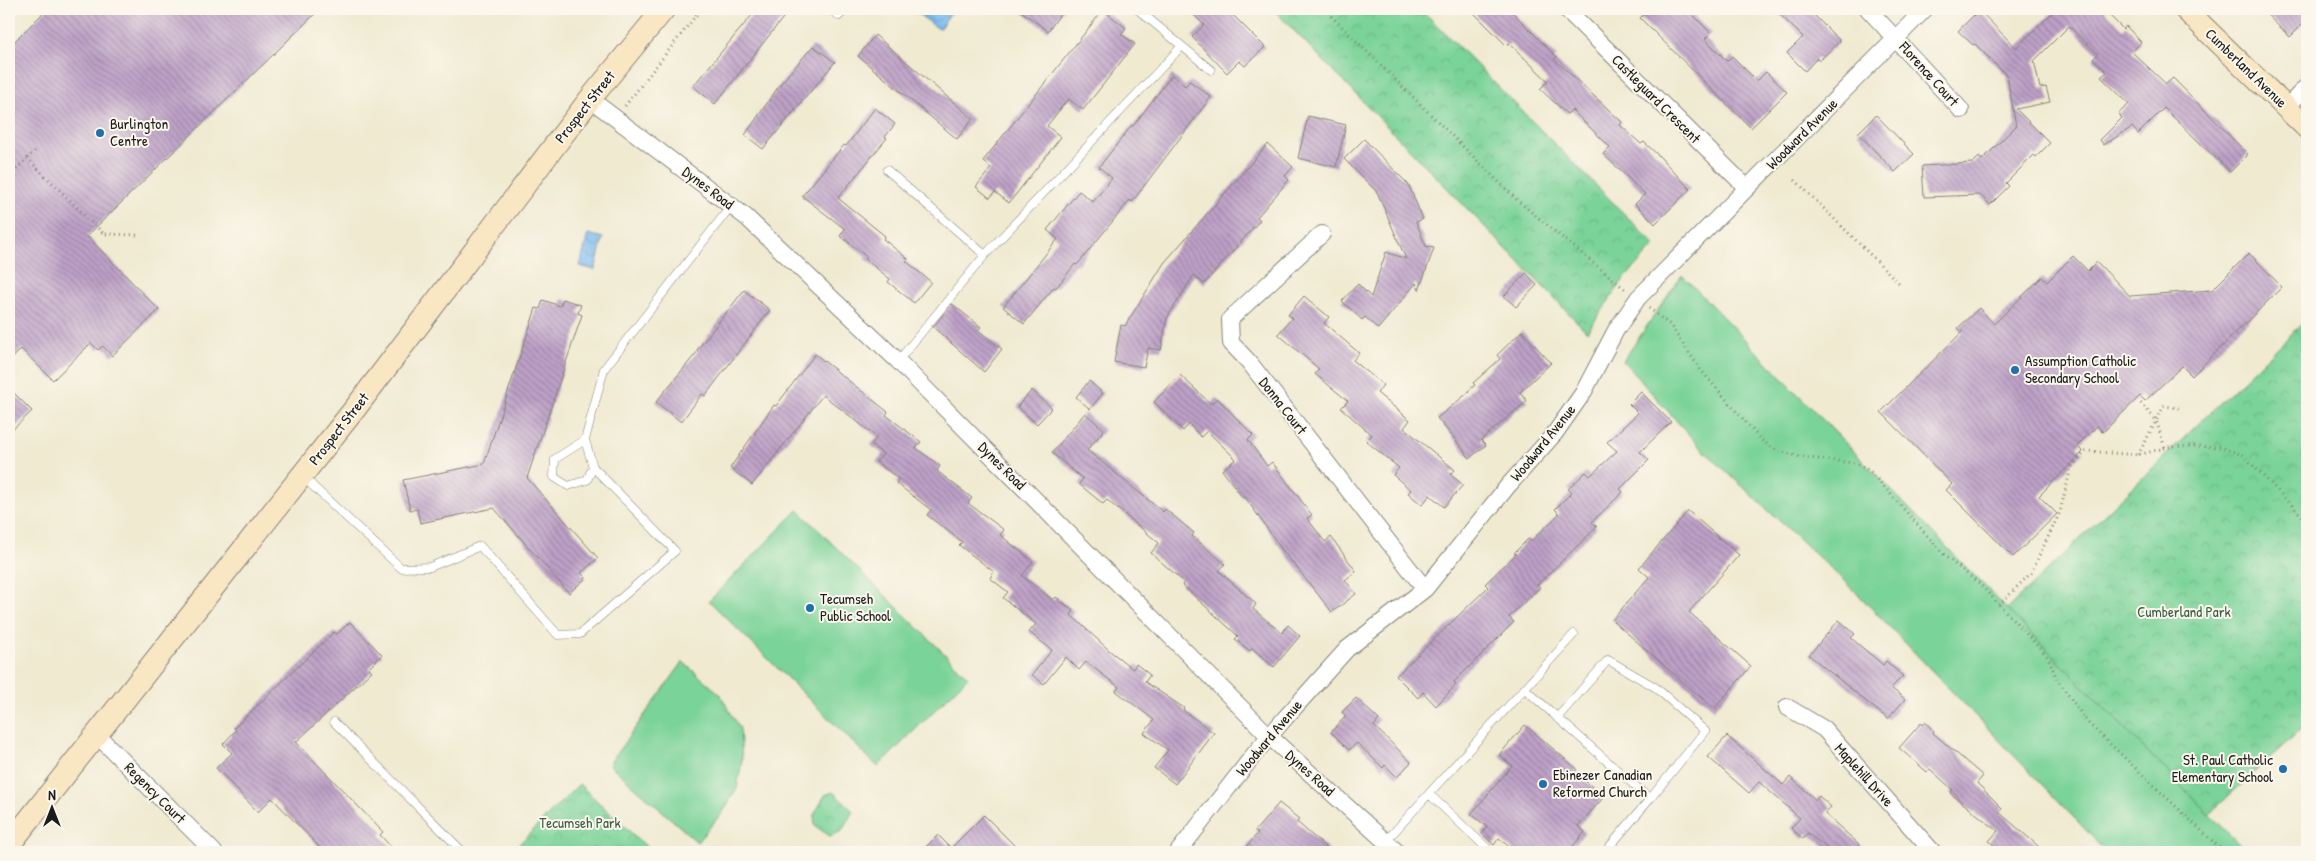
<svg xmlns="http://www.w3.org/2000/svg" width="2316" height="861" viewBox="0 0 2316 861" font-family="'Patrick Hand',sans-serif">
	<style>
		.grass { fill: #7ad398; stroke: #4b785a }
		.park { fill: url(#park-crowns); stroke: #4b785a }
		.water { fill: url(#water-waves); stroke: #4c6c86 }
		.building { fill: url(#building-back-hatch) }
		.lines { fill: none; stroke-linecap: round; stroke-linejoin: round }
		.lane-casing { stroke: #868376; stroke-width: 9 }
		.street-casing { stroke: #868376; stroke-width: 18 }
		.secondary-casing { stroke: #868376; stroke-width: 24 }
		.path { stroke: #868376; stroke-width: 3; stroke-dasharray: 1 4; stroke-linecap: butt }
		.lane { stroke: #fff; stroke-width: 8 }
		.street { stroke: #fff; stroke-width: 16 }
		.secondary { stroke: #f9e7c3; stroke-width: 22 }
		.poi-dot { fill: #1f6fb2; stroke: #fbf7ec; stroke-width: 2 }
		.labels { text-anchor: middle; stroke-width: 4; stroke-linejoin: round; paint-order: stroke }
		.street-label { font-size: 15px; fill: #1c1c1c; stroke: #fbf7ec }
		.poi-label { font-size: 15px; fill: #1c1c1c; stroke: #fbf7ec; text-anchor: start }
		.park-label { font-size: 15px; fill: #3d5c47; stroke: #fbf7ec }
	</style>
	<defs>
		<pattern id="park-crowns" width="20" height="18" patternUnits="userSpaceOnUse" patternTransform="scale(1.25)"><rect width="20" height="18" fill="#7ad398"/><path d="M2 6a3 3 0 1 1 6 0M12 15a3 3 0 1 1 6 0" fill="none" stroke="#69b582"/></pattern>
		<pattern id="water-waves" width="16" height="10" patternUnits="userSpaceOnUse" patternTransform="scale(1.25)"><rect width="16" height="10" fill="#7cbcf1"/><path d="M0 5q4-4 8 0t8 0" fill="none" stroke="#6ba1ce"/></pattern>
		<pattern id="building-back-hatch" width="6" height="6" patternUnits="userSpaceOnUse" patternTransform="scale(1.25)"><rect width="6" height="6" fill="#bda1c7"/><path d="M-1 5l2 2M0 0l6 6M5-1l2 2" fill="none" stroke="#9982a1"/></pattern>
	</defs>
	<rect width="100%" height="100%" fill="#fbf7ec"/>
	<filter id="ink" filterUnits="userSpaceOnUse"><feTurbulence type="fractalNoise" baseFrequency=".02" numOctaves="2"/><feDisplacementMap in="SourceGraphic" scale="10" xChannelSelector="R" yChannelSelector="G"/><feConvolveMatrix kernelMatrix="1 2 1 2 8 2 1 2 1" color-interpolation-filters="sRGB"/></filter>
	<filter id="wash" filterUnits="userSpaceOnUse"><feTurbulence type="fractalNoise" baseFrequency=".0096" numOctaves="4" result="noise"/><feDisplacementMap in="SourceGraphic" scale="20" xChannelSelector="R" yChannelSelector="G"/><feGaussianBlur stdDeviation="1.12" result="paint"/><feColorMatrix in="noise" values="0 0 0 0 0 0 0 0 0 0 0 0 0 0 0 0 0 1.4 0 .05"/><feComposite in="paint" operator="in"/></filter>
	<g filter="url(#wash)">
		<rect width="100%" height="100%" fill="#f0ead1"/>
		<path class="grass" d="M1682,275L2007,609L2247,852H2107L1855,591L1700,447L1623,361Z
			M798,510L968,677L878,767L709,601Z
			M683,662L720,694L740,729L742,760L737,788L723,812L697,842L609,764Z"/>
		<path class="park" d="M1273,9H1421L1655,245L1624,279L1587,332Z
			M2307,319V724L2209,814L2007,609Z
			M579,784L652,852H511Z
			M833,792L853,811L842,831L830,836L815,826L814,815L825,795Z"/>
		<path class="water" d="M911,9H948L952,11L939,29Z
			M588,234L603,238L595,270L580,266Z"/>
		<g id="blocks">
			<path class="building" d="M47,9H320L87,236L159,310L112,356L103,346L98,350L91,343L53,380L21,349L9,362V47Z
				M757,9H790L715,104L693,86Z
				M1018,9H1064L1048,31Z
				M1188,9H1227L1265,47L1245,66L1239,61L1227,73L1192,37L1204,25Z
				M1470,9H1509L1557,57L1554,59L1622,122L1620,125L1641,144L1644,142L1660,157L1690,189L1655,224L1635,204L1645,194L1603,154L1610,147L1572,110L1567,114L1540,89L1548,81L1509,43L1507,46Z
				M1648,9H1687L1711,33L1705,39L1727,61L1732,56L1757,81L1766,72L1787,92L1751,128L1640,18Z
				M1774,9H1808L1840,41L1820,60L1817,58L1805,71L1787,53L1803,37Z
				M2056,9H2103L2123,29L2126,26L2141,42L2132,52L2166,84L2173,78L2248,154L2230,172L2164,108L2138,134L2132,127L2104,145L2100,140L2122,118L2118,114L2129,104L2101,77L2107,72L2093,59L2098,54L2069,26L2034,61L2040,88L2046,87L2050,102L2016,109L2050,143L2036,157L2034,155L2006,183L2009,186L1990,205L1980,195L1924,197L1922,166L1973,163L1979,157L1982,160L2016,126L2007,76L1975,44L1973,45L1958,31L1979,10L2016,48Z
				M2261,9H2299L2307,17V20L2290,37Z
				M1103,10L1126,28L1121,34L1135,44L1083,110L1069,99L1064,104L1047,126L1061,137L1009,203L995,192L990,198L976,187L991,168L983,161Z
				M875,35L973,119L957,139L858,56Z
				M813,46L835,62L763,149L745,135L781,83Z
				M1172,75L1185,86L1190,81L1211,97L1132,202L1130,200L1077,265L1075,264L1056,288L1054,287L1024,324L1003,307L1058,239L1047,230L1079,191L1093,202L1112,178L1099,167L1132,125L1133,126Z
				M875,108L895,124L885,137L887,138L838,198L885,236L883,239L908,259L906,261L931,282L914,303L888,282L890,279L865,259L867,257L840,236L845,229L802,196L844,145L846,146Z
				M1876,115L1914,154L1895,172L1858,133Z
				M1308,116L1346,125L1336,167L1298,158Z
				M1364,139L1408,184L1423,219L1416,222L1426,246L1434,248L1419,290L1416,283L1378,329L1365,317L1362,320L1342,301L1358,284L1371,297L1386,252L1406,259L1377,192L1344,159Z
				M1268,144L1293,167L1285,176L1289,180L1257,217L1260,220L1204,284L1194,275L1167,318L1161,350L1148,348L1144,367L1114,362L1121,325L1125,326L1164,263Z
				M2249,253L2282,287L2192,376L2182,366L2145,401L2140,396L2103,432L2097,426L2077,446L2083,452L2039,496L2057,514L2013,557L1946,490L1952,484L1881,412L1962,332L1958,328L1979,308L1994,324L2042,277L2047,282L2073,256L2088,271L2097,262L2130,296L2212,290Z
				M1526,273L1537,285L1516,307L1504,296Z
				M744,290L770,310L705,396L702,394L681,422L656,402L698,351L697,350Z
				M1304,296L1329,317L1324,323L1359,353L1353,360L1383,385L1377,393L1410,420L1404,428L1455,470L1450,474L1463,485L1444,507L1430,495L1422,505L1408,493L1411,490L1393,475L1399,468L1366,441L1372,435L1341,408L1348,401L1315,374L1319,369L1278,334L1292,318L1288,315Z
				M563,299L581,305L578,313L582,315L527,478L598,558L581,573L586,578L569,593L494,508L420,523L417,509L410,510L403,480L484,464L536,308L540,309L543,300L560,306Z
				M952,304L981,327L978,330L1002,349L984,372L933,327Z
				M1522,331L1551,363L1520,392L1527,401L1481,440L1486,445L1470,458L1437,418L1469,392L1468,391L1475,385L1473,383L1500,359L1497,355Z
				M815,354L888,412L886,415L921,442L916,448L940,466L937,471L972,498L968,503L1004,530L1000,535L1033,561L1022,576L1053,600L1056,597L1074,611L1071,615L1110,651L1133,669L1136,664L1150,675L1145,682L1184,708L1183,710L1214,733L1175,784L1154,768L1168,750L1144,733L1154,720L1116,691L1119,687L1086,662L1079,670L1066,657L1044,684L1032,675L1052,650L1029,632L1036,624L1003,598L1008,592L990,578L994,572L959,545L962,542L927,515L931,510L896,483L899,479L876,462L883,454L871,445L877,437L823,395L752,485L730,468L774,405L776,406Z
				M1180,375L1211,404L1217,398L1253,435L1248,440L1267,466L1272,462L1312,515L1307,518L1325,542L1331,537L1356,571L1345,580L1356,594L1332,612L1280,547L1245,497L1243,498L1222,470L1236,459L1207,431L1201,437L1189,424L1183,431L1154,402Z
				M1089,381L1103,393L1090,409L1076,397Z
				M9,388L32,411L9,433Z
				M1032,390L1052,408L1037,424L1017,407Z
				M1641,392L1671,422L1640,452L1649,460L1620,489L1623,492L1592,522L1597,527L1537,585L1540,587L1509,617L1514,622L1454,682L1456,685L1436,706L1423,692L1418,698L1396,676L1488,587L1485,584L1516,554L1514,553L1528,539L1531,541L1559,514L1555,509L1572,492L1568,489L1586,472L1590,476L1617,451L1607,442L1638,413L1629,404Z
				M1085,413L1104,430L1087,450L1163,512L1165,509L1194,533L1192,536L1225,564L1219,571L1256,604L1253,609L1282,633L1288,625L1300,636L1274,667L1252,648L1250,651L1235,639L1238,636L1182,585L1184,582L1151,553L1159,543L1107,500L1103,504L1079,484L1083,479L1052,453Z
				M1688,511L1739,555L1689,612L1751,666L1714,709L1612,620L1649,577L1639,568Z
				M1839,620L1855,634L1851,638L1883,665L1886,661L1903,676L1891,688L1905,699L1888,719L1809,655Z
				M350,622L382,655L369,668L372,671L296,742L383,832L380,835L396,852H324L272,798L258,812L216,768L232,753L223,744L236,730L234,728L334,632L337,634Z
				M1356,698L1379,720L1374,726L1411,762L1397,777L1385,765L1383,768L1357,743L1349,750L1331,732L1346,716L1342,712Z
				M1925,722L1934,731L1933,733L1983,776L1977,783L2002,808L1999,812L2045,852H2002L1989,841L1998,831L1950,793L1953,790L1930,769L1927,772L1899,748L1921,723L1923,725Z
				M1525,725L1577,769L1575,772L1604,797L1578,826L1585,832L1568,852H1515L1499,838L1494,845L1482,834L1487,827L1471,814L1512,766L1499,755Z
				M1727,736L1783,785L1790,777L1816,800L1819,796L1831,807L1825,814L1868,852H1831L1808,833L1803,839L1791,828L1800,818L1759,782L1749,793L1708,757Z
				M1279,803L1299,819L1297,822L1331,852H1242L1258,833L1255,831Z
				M984,815L1021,852H921L938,835L951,848Z"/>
		</g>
	</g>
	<g filter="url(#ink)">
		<use href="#blocks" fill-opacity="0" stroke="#868376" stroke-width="1"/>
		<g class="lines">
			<defs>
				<path id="lane" d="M830,9L839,16L846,9
					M1137,9L1211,70
					M887,170L985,255
					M898,361L985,255L1181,47
					M585,440L593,467L587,480L568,486L554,477L555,459L585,440L604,369L731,206
					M303,477L401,568L430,567L480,546L558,635L580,634L675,551L593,467
					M1525,689L1650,799L1605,852
					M1557,718L1608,660L1655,687L1705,731L1650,799
					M334,722L463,852
					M1429,794L1491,852
					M1385,842L1574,634"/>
				<path id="street" d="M1566,9L1747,188
					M1868,9L1961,110
					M590,99L746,217L898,361L1270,737L1397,852
					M2287,107L2307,86
					M1322,234L1230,319L1231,343L1249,362L1425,589
					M1787,707L1824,729L1933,852
					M96,734L214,852
					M1178,852L1256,752L1286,717L1347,649L1425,589L1507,487L1555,433L1583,393L1616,330L1638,298L1925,9"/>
				<path id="secondary" d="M2185,9L2307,128
					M9,845L357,406L590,99L664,9"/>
			</defs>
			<use href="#lane" class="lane-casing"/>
			<use href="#street" class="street-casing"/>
			<use href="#secondary" class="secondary-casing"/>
			<path class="path" d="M1324,9L1518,201L1625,289
				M625,106L701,9
				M27,158L104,234L137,235
				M9,176L35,151
				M1795,180L1899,283
				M1649,308L1670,325L1700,369L1761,440L1776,450L1800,457L1854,463L1869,470L1946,557L1980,584L2048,657L2057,679L2088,723L2224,852
				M2141,403L2156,420L2165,448
				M2138,455L2164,406L2179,408
				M1999,605L2031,573L2060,512L2071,467L2086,451L2138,455L2169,447L2194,446L2219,447L2243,455L2307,521"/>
			<use href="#lane" class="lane"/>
			<use href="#street" class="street"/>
			<use href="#secondary" class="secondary"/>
		</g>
	</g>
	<g class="poi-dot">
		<circle cx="100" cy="133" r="5"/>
		<circle cx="2015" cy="370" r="5"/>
		<circle cx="810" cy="608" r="5"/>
		<circle cx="2283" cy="769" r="5"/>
		<circle cx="1543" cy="784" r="5"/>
	</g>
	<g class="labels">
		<g class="street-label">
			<text transform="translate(2246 68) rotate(44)" y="5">Cumberland Avenue</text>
			<text transform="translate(1929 74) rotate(48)" y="5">Florence Court</text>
			<text transform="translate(1656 99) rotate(45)" y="5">Castleguard Crescent</text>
			<text transform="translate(585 107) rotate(-52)" y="5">Prospect Street</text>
			<text transform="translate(1802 134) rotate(-45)" y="5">Woodward Avenue</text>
			<text transform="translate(708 188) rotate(37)" y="5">Dynes Road</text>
			<text transform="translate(1283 406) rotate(52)" y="5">Donna Court</text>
			<text transform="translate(339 429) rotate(-52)" y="5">Prospect Street</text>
			<text transform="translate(1543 443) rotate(-51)" y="5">Woodward Avenue</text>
			<text transform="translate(1002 466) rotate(45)" y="5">Dynes Road</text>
			<text transform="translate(1269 738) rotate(-50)" y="5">Woodward Avenue</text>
			<text transform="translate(1310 773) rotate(42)" y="5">Dynes Road</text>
			<text transform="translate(1864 775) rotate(48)" y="5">Maplehill Drive</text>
			<text transform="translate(155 793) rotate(45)" y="5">Regency Court</text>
		</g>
		<g class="poi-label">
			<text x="110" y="129">Burlington<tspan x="110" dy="17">Centre</tspan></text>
			<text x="2025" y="366">Assumption Catholic<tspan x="2025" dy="17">Secondary School</tspan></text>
			<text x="820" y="604">Tecumseh<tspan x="820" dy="17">Public School</tspan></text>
			<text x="2273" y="765" text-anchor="end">St. Paul Catholic<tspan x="2273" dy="17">Elementary School</tspan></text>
			<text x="1553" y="780">Ebinezer Canadian<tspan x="1553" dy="17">Reformed Church</tspan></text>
		</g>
		<g class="park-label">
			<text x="2184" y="617">Cumberland Park</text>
			<text x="580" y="828">Tecumseh Park</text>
		</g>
	</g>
	<rect width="2316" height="861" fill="none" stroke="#fbf7ec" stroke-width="30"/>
	<g transform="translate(52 808)" stroke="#fbf7ec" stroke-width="4" paint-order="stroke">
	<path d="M0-4L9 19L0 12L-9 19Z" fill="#1c1c1c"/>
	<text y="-8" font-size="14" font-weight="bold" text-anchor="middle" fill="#1c1c1c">N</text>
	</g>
</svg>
